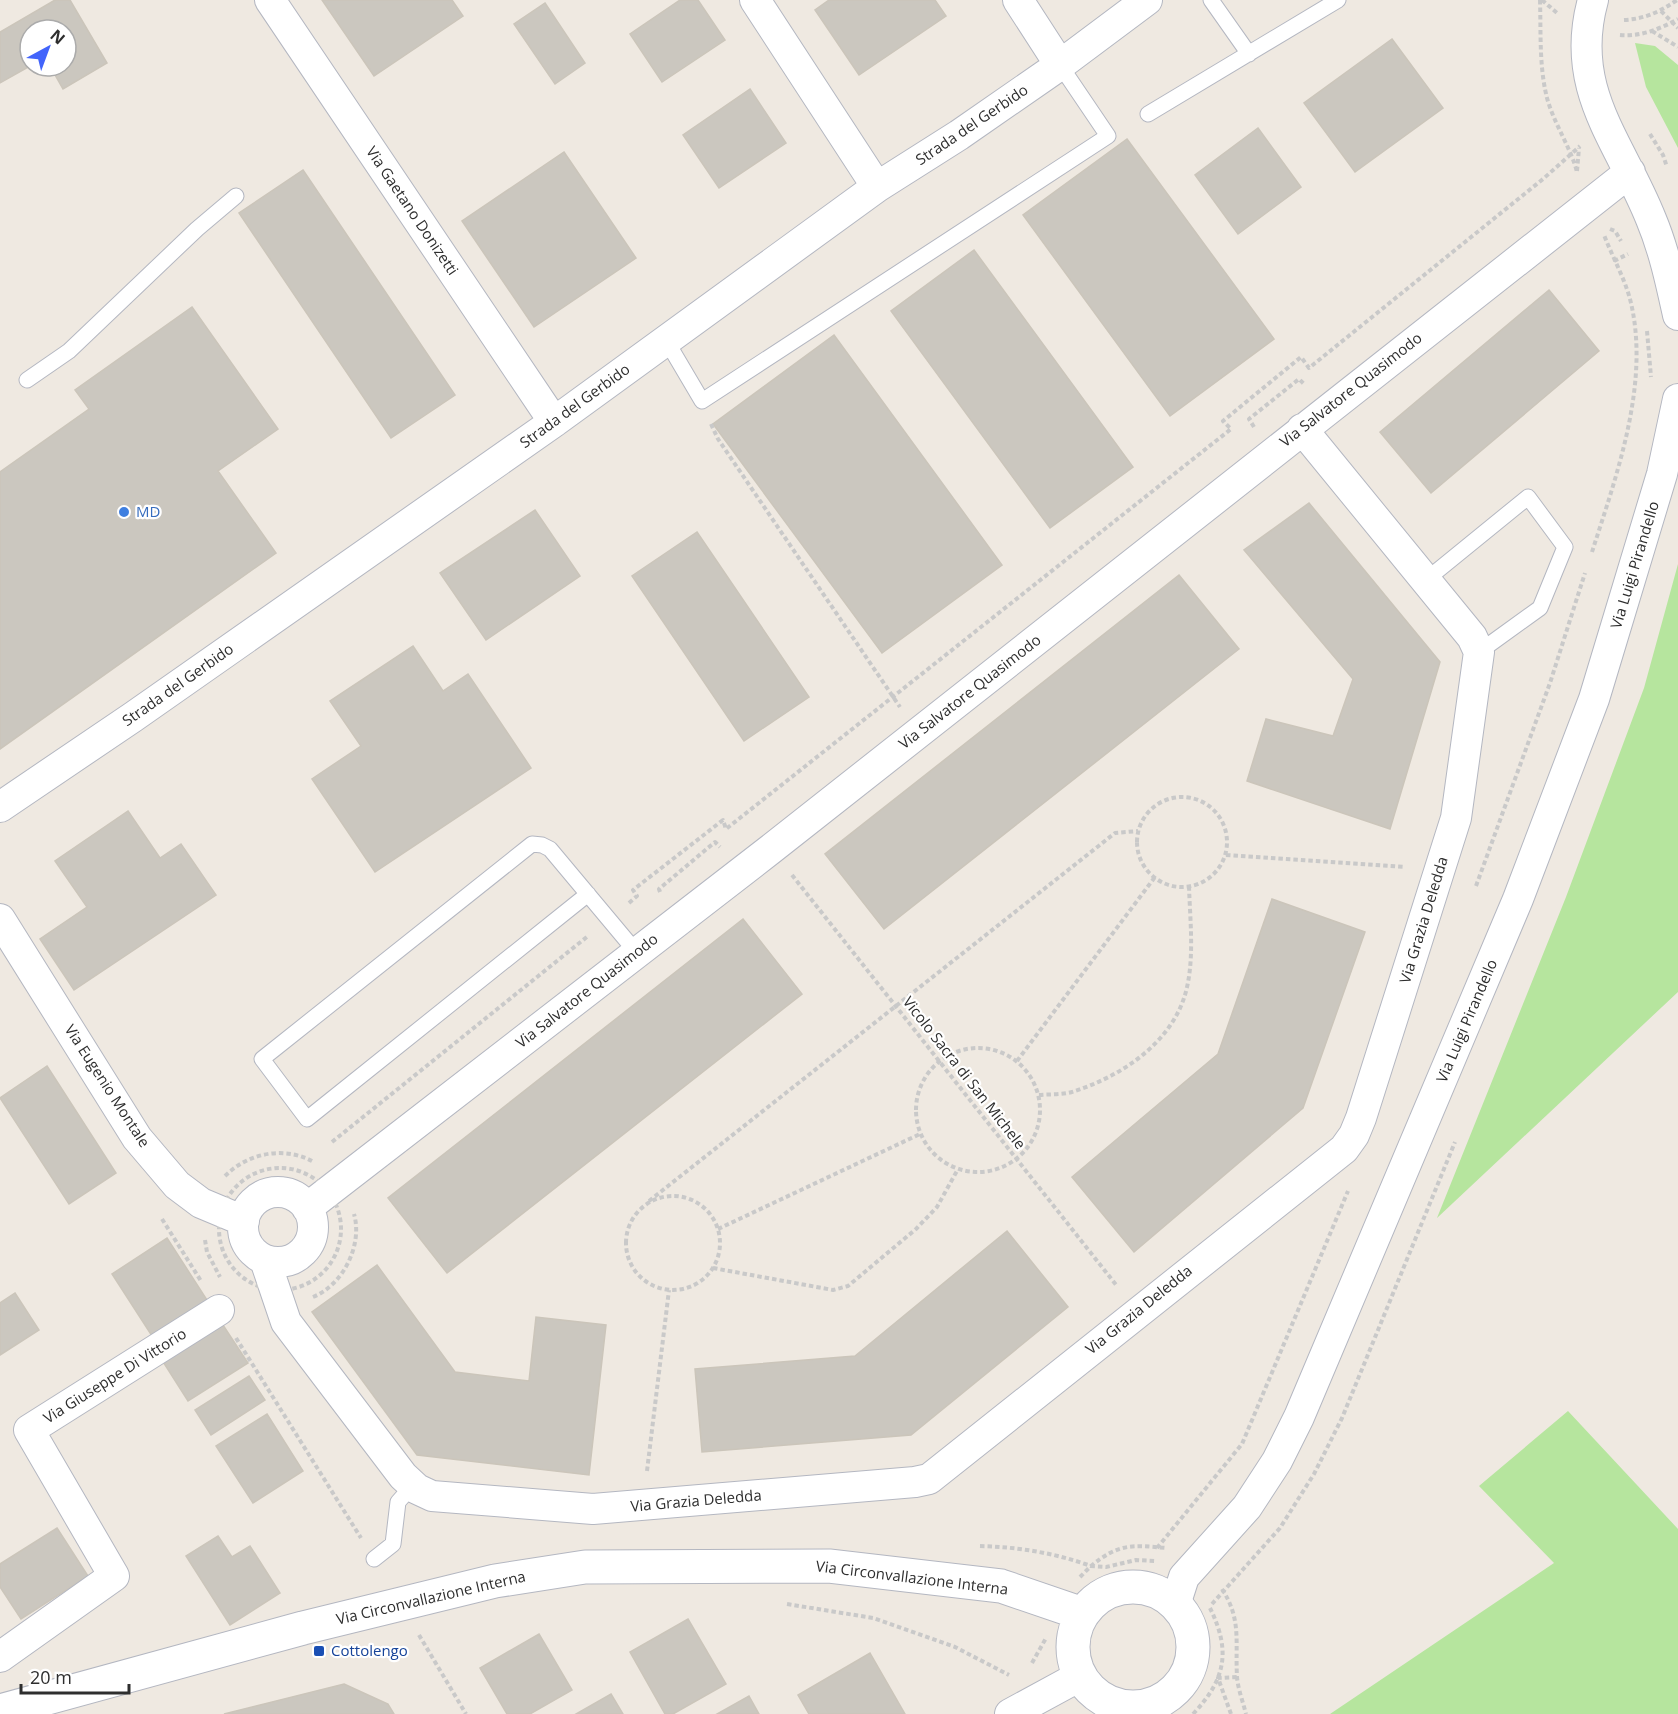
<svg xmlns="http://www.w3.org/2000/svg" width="1678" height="1714" viewBox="0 0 1678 1714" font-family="'Open Sans',sans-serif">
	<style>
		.green { fill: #b6e59e }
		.building { fill: #cbc7bf; stroke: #cbc5ba; stroke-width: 1.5 }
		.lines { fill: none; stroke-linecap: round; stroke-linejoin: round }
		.service-casing { stroke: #b4b7c1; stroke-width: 17 }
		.minor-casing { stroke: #b4b7c1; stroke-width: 32 }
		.tertiary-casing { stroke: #b4b7c1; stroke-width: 35 }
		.path { stroke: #c9c9c9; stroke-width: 4; stroke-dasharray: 4.5 3; stroke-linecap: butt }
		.service { stroke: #fff; stroke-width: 15 }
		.minor { stroke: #fff; stroke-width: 30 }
		.tertiary { stroke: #fff; stroke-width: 33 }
		.shop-dot { fill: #3f7fe0; stroke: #fff; stroke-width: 2 }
		.transit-dot { fill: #1a4fb4; stroke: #fff; stroke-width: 2 }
		.labels { text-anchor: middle; stroke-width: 4.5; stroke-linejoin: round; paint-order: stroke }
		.street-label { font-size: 15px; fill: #2e2e2e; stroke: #fff }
		.shop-label { font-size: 15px; fill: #366cbe; stroke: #fff; text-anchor: start }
		.transit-label { font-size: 15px; fill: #164399; stroke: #fff; text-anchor: start }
	</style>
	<rect width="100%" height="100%" fill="#efe9e1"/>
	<path class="green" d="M1635,43L1655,46L1678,65V148L1646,87Z
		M1678,564V992L1437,1218L1566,897L1644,688Z
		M1568,1411L1678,1529V1714H1330L1554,1563L1479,1486Z"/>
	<path class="building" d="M55,0H70L107,63L63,89L50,66H66V30H30V66L0,83V32Z
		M322,0H452L463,16L374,76Z
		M680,0H698L725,40L662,82L630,34Z
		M829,0H935L946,16L859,75L815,10Z
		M545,3L585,63L555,84L514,24Z
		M1392,39L1443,108L1355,172L1304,103Z
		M750,89L786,143L719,188L683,135Z
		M1258,128L1301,187L1238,234L1195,175Z
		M1127,139L1274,339L1170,416L1023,215Z
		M564,152L636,258L534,327L462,221Z
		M303,170L455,395L391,438L239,213Z
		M974,250L1133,467L1050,528L891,311Z
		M1549,290L1599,351L1431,493L1380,432Z
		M192,307L278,429L218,471L276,553L0,749V472L89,409L75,390Z
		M834,335L1002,565L882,653L713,424Z
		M1309,503L1440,662L1390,829L1247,781L1266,719L1333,736L1353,679L1244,550Z
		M535,510L580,576L486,640L440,573Z
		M697,532L809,697L744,741L632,576Z
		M1179,575L1239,649L884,929L825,854Z
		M413,646L443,691L468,674L531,768L375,872L312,779L361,746L330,701Z
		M128,811L160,858L181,844L216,895L74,990L40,939L87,907L55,861Z
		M1272,899L1365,932L1303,1108L1134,1252L1072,1177L1218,1054Z
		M743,919L802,994L447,1273L388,1198Z
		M47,1066L116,1173L69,1204L0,1098Z
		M1007,1231L1068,1307L911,1435L702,1452L695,1369L855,1356Z
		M167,1238L207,1300L152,1336L112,1274Z
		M377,1265L455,1372L529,1381L536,1317L606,1325L589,1475L417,1455L312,1312Z
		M15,1293L39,1330L0,1355V1303Z
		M219,1319L248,1363L188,1401L160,1357Z
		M249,1376L265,1400L211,1435L195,1410Z
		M267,1414L303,1471L253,1503L216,1446Z
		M57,1528L88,1576L21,1619L0,1587V1564Z
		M218,1536L232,1557L250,1546L280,1593L230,1625L186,1556Z
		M688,1619L726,1684L673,1714H665L630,1652Z
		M539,1634L572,1690L530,1714H507L480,1668Z
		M870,1653L905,1714H809L798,1695Z
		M344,1684L388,1704L394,1714H224Z
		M611,1694L623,1714H576Z
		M749,1696L759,1714H717Z"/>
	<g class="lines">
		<defs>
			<path id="service" d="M1211,0L1249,54
				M1148,114L1338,0
				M666,340L702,401L1108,136L1060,65
				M27,380L69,351L197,229L236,196
				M1426,580L1528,497L1565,547L1540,608L1479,652
				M588,894L307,1119L262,1059L532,844L542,845L550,849L637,953
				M374,1559L393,1544L398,1502L413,1485"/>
			<path id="minor" d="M270,0L554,422
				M755,0L877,187
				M1018,0L1060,65
				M1593,0C1568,90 1620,141 1651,219C1664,250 1671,283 1678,315
				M0,807L133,717L554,422L877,187L959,135L1060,65L1147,0
				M0,919L137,1138L177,1185L201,1203L244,1221
				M243 1227a35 35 0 1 1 70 0a35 35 0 1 1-70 0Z
				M307,1208L771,849L1630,172
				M265,1260L286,1322L403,1476L417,1489L432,1496L593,1509L915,1482L929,1479L1344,1149L1354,1135L1361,1118L1456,818L1479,652L1472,637L1302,429
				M1175,1605L1184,1577L1247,1507L1277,1461L1299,1417L1518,899L1594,699L1662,474L1678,399
				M0,1657L114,1576L29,1430L219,1310
				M1010,1714L1080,1676"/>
			<path id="tertiary" d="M1073 1647a60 60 0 1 1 120 0a60 60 0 1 1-120 0Z
				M0,1711L303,1628L495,1581L585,1567L829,1566L1001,1586L1083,1614"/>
		</defs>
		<use href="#service" class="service-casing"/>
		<use href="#minor" class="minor-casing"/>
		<use href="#tertiary" class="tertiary-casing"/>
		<path class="path" d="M1540,0C1541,33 1539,66 1547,98C1554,124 1571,148 1577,172
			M1542,0L1557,13
			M1661,11L1678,28
			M1624,20C1644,19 1660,12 1677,0
			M1652,31L1678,47
			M1620,35C1640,37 1660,29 1678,19
			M1650,134L1663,155L1667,167
			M1577,171L1579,148
			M1610,229L1615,231L1621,241
			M1614,261L1628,254
			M1647,331L1651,377
			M711,424L718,439L900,707
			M1254,427L1249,419L1299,379L1305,385
			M1592,552C1617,474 1651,381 1630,299C1624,277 1612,256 1604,235
			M1137 842a45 45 0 1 1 90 0a45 45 0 1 1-90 0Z
			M1226,855L1405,867
			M792,875L1117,1286
			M1476,886L1550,683L1585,573
			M660,892L659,889L715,842L720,847
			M629,903L637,896L633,890L723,820L726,829L1231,429L1223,421L1301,357L1309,368L1543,179L1580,146
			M916 1110a62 62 0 1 1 124 0a62 62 0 1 1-124 0Z
			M1017,1061L1155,877
			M1039,1095C1051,1094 1064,1095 1075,1091C1121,1076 1170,1044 1185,995C1195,961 1190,921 1189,886
			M332,1142L588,936
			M219 1229a61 61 0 1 1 122 0a61 61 0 1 1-122 0Z
			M225,1176C248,1153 283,1146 312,1161
			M626 1243a47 47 0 1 1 94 0a47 47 0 1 1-94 0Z
			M649,1201L1115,833L1138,831
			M162,1219L201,1281
			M718,1229L920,1134
			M205,1240L207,1252L220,1277
			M713,1268L833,1290L848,1286L916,1229L937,1207L958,1169
			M313,1297C343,1285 363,1245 354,1214
			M236,1338L361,1538
			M647,1471L669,1290
			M980,1546C1018,1547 1055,1553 1091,1566C1119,1543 1132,1545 1166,1548
			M1157,1548L1242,1444L1348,1191
			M1080,1577L1091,1566L1106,1567L1136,1560L1156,1561
			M1222,1589C1242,1620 1235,1642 1237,1677C1238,1689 1243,1702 1246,1714
			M787,1604L873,1618L955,1647L1009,1675
			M1212,1604L1280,1528L1314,1474L1342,1418L1455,1142
			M419,1635L466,1714
			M1032,1663L1046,1638
			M1193,1714C1226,1679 1231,1651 1210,1608
			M1231,1714L1218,1678L1237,1677"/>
		<use href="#service" class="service"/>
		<use href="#minor" class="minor"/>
		<use href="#tertiary" class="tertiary"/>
	</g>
	<circle class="shop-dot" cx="124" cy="512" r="6"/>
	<rect class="transit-dot" x="313" y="1645" width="12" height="12" rx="3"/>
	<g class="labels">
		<g class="street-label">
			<text transform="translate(972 125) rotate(-34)" y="5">Strada del Gerbido</text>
			<text transform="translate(412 211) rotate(56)" y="5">Via Gaetano Donizetti</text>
			<text transform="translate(1351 390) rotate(-38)" y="5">Via Salvatore Quasimodo</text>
			<text transform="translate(575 406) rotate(-36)" y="5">Strada del Gerbido</text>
			<text transform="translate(1635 565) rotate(-73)" y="5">Via Luigi Pirandello</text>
			<text transform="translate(178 685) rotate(-35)" y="5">Strada del Gerbido</text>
			<text transform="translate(970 692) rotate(-38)" y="5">Via Salvatore Quasimodo</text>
			<text transform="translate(1424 920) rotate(-73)" y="5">Via Grazia Deledda</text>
			<text transform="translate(587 991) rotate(-38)" y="5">Via Salvatore Quasimodo</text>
			<text transform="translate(1467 1021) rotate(-67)" y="5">Via Luigi Pirandello</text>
			<text transform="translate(964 1073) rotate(52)" y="5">Vicolo Sacra di San Michele</text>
			<text transform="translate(107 1086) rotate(57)" y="5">Via Eugenio Montale</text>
			<text transform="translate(1139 1310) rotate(-39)" y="5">Via Grazia Deledda</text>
			<text transform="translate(115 1376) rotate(-32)" y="5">Via Giuseppe Di Vittorio</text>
			<text transform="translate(696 1501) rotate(-5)" y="5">Via Grazia Deledda</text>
			<text transform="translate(912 1578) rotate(7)" y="5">Via Circonvallazione Interna</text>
			<text transform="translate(431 1598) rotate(-13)" y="5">Via Circonvallazione Interna</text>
		</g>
		<g class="shop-label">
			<text x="136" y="517">MD</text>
		</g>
		<g class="transit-label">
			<text x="331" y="1656">Cottolengo</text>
		</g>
	</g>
	<g transform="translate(48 48) rotate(41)"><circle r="28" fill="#ffffff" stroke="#ababab" stroke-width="1.5"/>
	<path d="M0-4.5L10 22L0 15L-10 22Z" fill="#4264fb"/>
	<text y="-9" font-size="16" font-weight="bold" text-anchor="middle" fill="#2e2e2e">N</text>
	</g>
	<path d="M21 1684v9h108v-9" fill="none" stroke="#2e2e2e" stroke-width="3"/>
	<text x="30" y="1684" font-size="18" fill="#2e2e2e" stroke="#ffffff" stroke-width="4.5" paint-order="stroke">20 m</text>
</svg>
